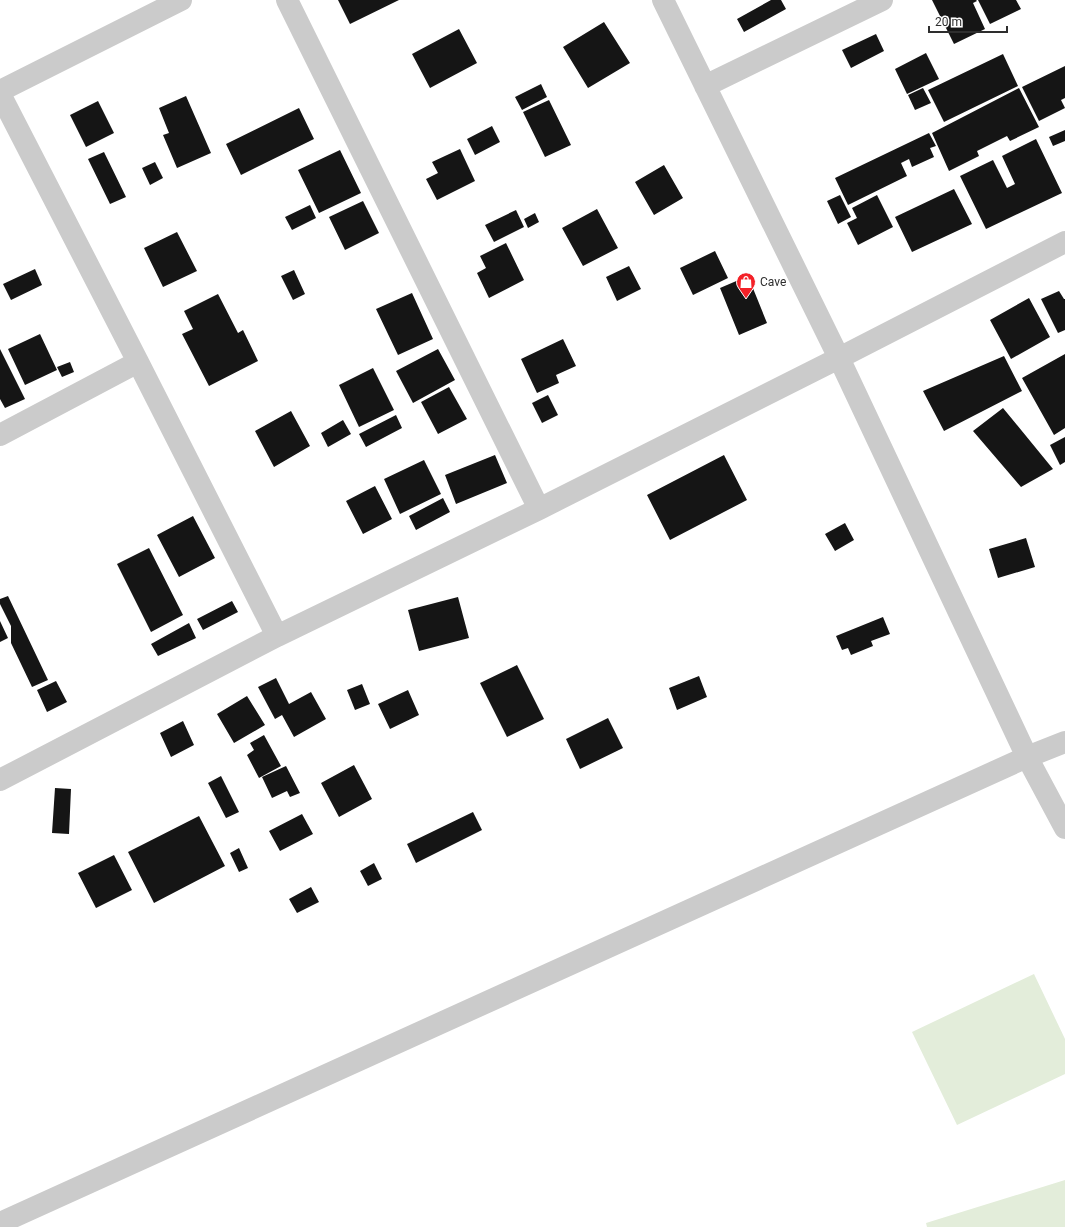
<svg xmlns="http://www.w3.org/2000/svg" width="1065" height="1227" viewBox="0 0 1065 1227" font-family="Roboto,sans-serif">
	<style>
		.green { fill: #e3edda }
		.building { fill: #151515 }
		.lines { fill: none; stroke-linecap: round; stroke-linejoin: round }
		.minor { stroke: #cbcbcb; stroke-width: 22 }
		.labels { text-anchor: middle; stroke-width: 4; stroke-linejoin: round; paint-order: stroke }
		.poi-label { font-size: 12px; fill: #2e2e2e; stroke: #fff; text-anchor: start }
	</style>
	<rect width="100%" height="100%" fill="#fff"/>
	<path class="green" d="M1034,974L1065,1039V1074L957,1125L912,1032Z
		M1065,1180V1227H927L926,1223Z"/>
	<path class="building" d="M338,0H399L350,24Z
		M771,0H781L786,9L744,32L737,19Z
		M932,0H976L977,1L973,3L985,29L954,44Z
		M978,0H1016L1021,9L990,24Z
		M604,22L630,63L588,88L563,47Z
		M459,29L477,63L430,88L412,54Z
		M876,34L884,51L851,68L842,50Z
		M926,53L939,79L907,94L895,69Z
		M1003,54L1018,86L944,122L928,90Z
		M1065,66V98L1061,100L1065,108L1039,121L1022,87Z
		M541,84L547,97L522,110L515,97Z
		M923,88L931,103L915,110L908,95Z
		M1019,88L1039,127L1010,141L1007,136L977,151L979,156L949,171L932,133Z
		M186,96L211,153L177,168L163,135L169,133L159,108Z
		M549,100L571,145L545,157L523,112Z
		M98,101L114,133L86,147L70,115Z
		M299,108L314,139L241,175L226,144Z
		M492,126L500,142L475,155L467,139Z
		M1065,130V141L1053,146L1049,137Z
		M929,133L936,146L930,148L934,157L912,167L909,159L901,163L907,176L848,205L835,178Z
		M1036,139L1062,193L986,229L960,176L993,160L1007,188L1015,184L1002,156Z
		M460,149L475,181L437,200L426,179L438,173L432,162Z
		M340,150L361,193L319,213L298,170Z
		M104,152L126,197L110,204L88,159Z
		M155,162L163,178L150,185L142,168Z
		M664,165L683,198L654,215L635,182Z
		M954,189L972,224L912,252L895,217Z
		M840,195L851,217L838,224L827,201Z
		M877,195L893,227L858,245L847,223L857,218L852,208Z
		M363,201L379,233L345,250L329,217Z
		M310,205L316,218L292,230L285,217Z
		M597,209L618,248L583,266L562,228Z
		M516,210L524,227L494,242L485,225Z
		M535,213L539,222L528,228L524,219Z
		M177,232L197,271L163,287L144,248Z
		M506,243L524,280L489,298L477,273L486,268L480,256Z
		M715,251L728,278L693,295L680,268Z
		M629,266L641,289L617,301L606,277Z
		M35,269L42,285L11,300L3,284Z
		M294,270L305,294L293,300L281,276Z
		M748,276L767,323L739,335L720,288Z
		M1059,291L1064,299H1065V330L1058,333L1041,299Z
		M412,293L433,339L398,355L376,309Z
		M218,294L238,333L243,330L258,361L209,386L182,334L193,329L184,311Z
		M1029,298L1050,337L1011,359L990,320Z
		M40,334L57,370L25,385L8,349Z
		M563,339L576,366L556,375L559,383L537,393L521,359Z
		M0,349L25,399L5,408L0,399Z
		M438,349L455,380L413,403L396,371Z
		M1065,354V428L1054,435L1022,378Z
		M1004,356L1022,391L944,431L923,391Z
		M70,362L74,372L62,377L57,367Z
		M373,368L394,410L359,427L339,385Z
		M449,387L467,419L438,434L421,402Z
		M548,395L558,415L542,423L532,403Z
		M1003,408L1053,469L1021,487L973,431Z
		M291,411L310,446L274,467L255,431Z
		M396,415L402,428L366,447L359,434Z
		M343,420L351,434L328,447L321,433Z
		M1065,437V462L1060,465L1050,445Z
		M495,455L507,483L456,504L445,475Z
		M724,455L747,500L670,540L647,495Z
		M424,460L441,494L400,514L384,479Z
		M375,486L392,519L363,534L346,501Z
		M443,498L450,512L416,530L409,516Z
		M193,516L215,558L179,577L157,535Z
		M845,523L854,540L835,551L825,534Z
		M1026,538L1035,567L998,578L989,549Z
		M149,548L183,615L151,632L117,564Z
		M8,596L48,680L32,687L11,643V626L0,604V599Z
		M458,597L469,638L419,651L408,610Z
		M232,601L238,612L203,630L197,619Z
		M883,617L890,634L871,641L873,646L851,655L848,648L842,650L836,636Z
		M0,621L8,638L0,642Z
		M189,623L196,638L158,656L151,644Z
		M517,665L544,719L507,737L480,683Z
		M699,676L707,697L677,710L669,688Z
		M276,678L289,704L311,692L326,719L294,737L282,715L275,719L258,687Z
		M56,681L67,702L47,712L37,690Z
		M362,684L370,704L355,710L347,690Z
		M408,690L419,715L390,729L378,704Z
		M247,696L265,725L234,743L217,714Z
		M608,718L623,748L580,769L566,739Z
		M183,721L194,745L171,757L160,733Z
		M264,735L281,766L259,778L247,755L254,750L250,743Z
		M354,765L372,799L339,817L321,783Z
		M286,766L300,793L290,797L287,791L272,798L262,777Z
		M221,776L239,812L226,818L208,783Z
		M55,788L71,789L69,834L52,833Z
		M473,812L482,830L416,863L407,844Z
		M302,814L313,834L280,851L269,831Z
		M199,816L225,866L154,903L128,852Z
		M239,848L248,868L239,872L230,853Z
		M114,855L132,890L96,908L78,873Z
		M374,863L382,879L368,886L360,871Z
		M311,887L319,902L297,913L289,899Z"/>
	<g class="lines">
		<path class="minor" d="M287,0L539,509
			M663,0L839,358L1027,757L1065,828
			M705,86L882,0
			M0,91L181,0
			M0,94L138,362L277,636
			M0,435L138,362
			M0,780L277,636L539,509L839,358L1065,242
			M0,1223L1027,757L1065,742"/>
	</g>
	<defs>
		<symbol id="shop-pin" viewBox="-11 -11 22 30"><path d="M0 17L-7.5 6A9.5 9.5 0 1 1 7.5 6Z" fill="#f32128" stroke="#fff"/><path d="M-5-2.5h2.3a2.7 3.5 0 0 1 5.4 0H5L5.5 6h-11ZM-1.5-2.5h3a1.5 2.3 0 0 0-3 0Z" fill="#fff"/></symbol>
	</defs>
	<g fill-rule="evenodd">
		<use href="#shop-pin" x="735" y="271" width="22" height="30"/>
	</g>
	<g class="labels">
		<g class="poi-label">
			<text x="760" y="286">Cave</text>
		</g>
	</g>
	<path d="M929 26v6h78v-6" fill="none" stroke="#2e2e2e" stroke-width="2"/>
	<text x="935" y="26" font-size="12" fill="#2e2e2e" stroke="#ffffff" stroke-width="3" paint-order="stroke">20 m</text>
</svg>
